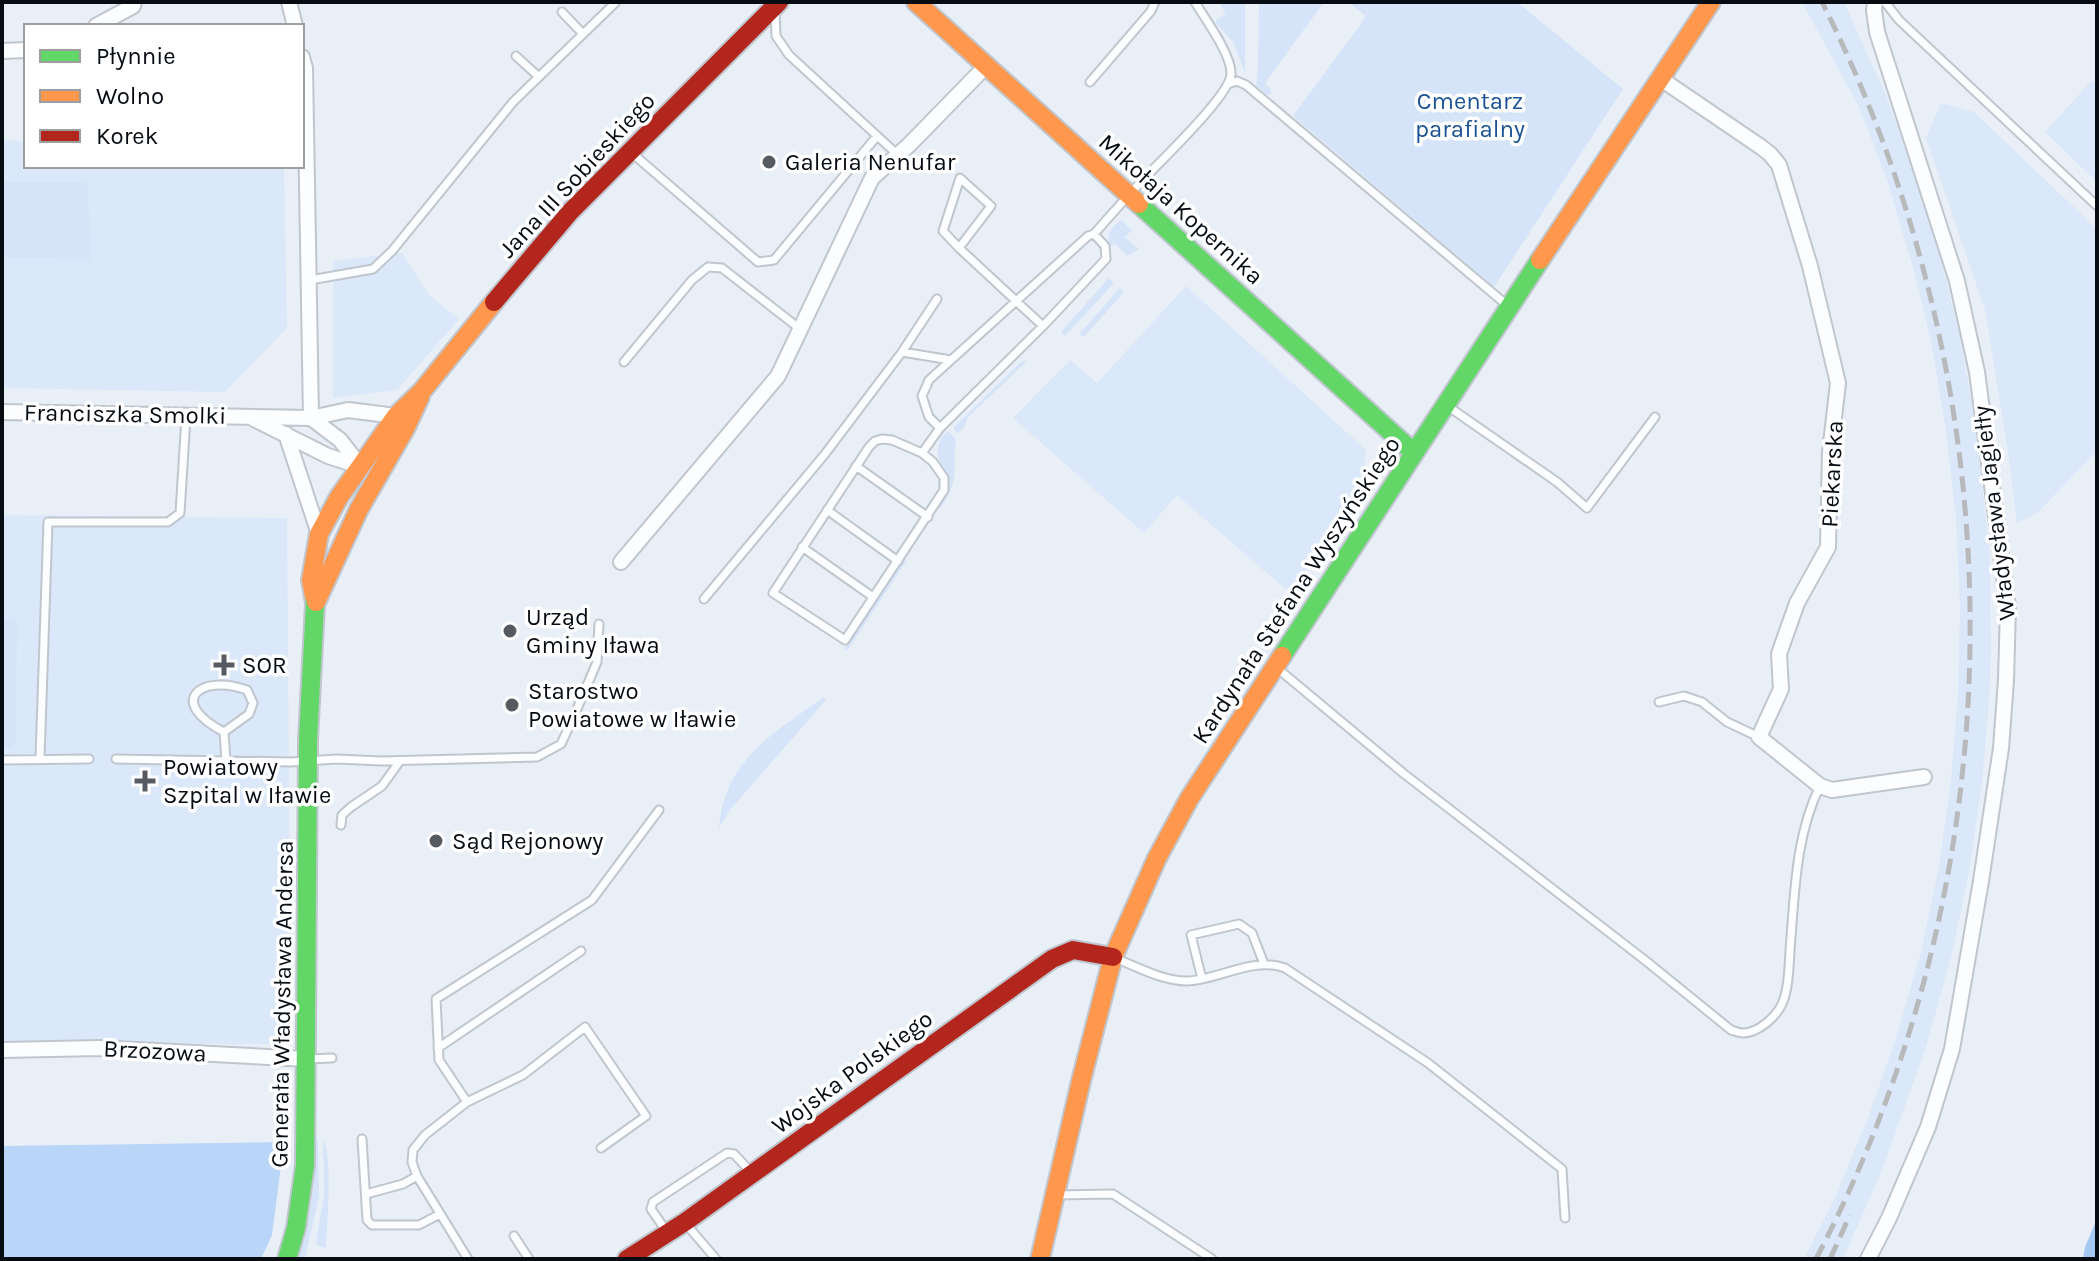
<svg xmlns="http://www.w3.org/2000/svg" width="2099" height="1261" viewBox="0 0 2099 1261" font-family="Karla,sans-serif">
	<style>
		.built { fill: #dae8fa }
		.green { fill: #d5e4f8 }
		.forest { fill: #b9d5f8 }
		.water { fill: #a6c8f4 }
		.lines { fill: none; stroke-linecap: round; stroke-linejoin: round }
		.lane-casing { stroke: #c0c6cd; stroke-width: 11 }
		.street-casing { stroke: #c0c6cd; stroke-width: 18 }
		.fast-casing { stroke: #c0c6cd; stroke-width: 22 }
		.slow-casing { stroke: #c0c6cd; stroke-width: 22 }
		.jam-casing { stroke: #c0c6cd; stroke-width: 22 }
		.lane { stroke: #fcfdfe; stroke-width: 7 }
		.street { stroke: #fcfdfe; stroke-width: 14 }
		.fast { stroke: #63d668; stroke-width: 18 }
		.slow { stroke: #ff974d; stroke-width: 18 }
		.jam { stroke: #b3261e; stroke-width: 18 }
		.rail { stroke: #b8b9bb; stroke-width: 5; stroke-dasharray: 16 8; stroke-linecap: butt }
		.poi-dot { fill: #565b62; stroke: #fff; stroke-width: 3 }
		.labels { text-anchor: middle; stroke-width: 7; stroke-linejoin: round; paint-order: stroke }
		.park-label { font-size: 24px; fill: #1b5395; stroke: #fff }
		.poi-label { font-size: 24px; fill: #070c13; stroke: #fff; text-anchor: start }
		.street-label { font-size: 24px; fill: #070c13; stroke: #fff }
	</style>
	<rect width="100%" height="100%" fill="#e9eff6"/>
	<path class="built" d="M1802,2H1844L1885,93L1914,171L1939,252L1960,336L1976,428L1990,559L1991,651L1989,701L1982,783L1969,873L1950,962L1925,1050L1880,1175L1843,1259H1804L1834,1200L1868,1118L1896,1038L1921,952L1939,867L1951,780L1958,694L1960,606L1956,519L1946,431L1931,341L1914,271L1888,183L1859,107Z
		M2092,80L2097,85V182L2045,132Z
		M1941,103L1974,112L2097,229V451L2037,513L2017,523L2008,452L1985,310L1926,138Z
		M2,140L26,141V166H284L287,328L225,392L2,388Z
		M402,253L430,296L459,319L397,390L333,398V261Z
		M1186,286L1366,450L1362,485L1338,519L1291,594L1177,495L1144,533L1013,418L1070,360L1097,383Z
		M2,515L287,518L291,1044L2,1045Z"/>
	<path class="green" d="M1219,2H1245V73L1233,42L1216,23V20L1226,14Z
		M1259,2H1324L1265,83L1271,90V94L1267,95L1256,85L1258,71Z
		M1347,2H1517L1623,89L1494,287L1293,116L1363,21L1371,4L1365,15Z
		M2,181L88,183L90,260L2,257Z
		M1121,220L1132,230L1125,237L1138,249L1146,242L1138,250L1127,256L1115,243L1111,246C1104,235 1112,227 1121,220Z
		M1109,278L1114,283L1065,336L1061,332Z
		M1120,288L1124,292L1084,337L1079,334Z
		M1028,360L968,417L963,429L957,433L953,428L1021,362Z
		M949,431L956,440C953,453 956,466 954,479C952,490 946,500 940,509L937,508C941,503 946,497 948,491C956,469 927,466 942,436H943Z
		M904,558L907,560L847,651L844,649Z
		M2,619H17L16,743L10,747H2Z
		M824,697L826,699L824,702L729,811L719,828C724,760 774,733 824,697Z
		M316,1136L318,1143L319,1196L305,1259H297C311,1220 316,1177 316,1136Z
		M323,1139C333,1156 327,1224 326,1248L318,1246L316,1242L324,1195Z"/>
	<path class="forest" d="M284,1142L272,1235L261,1259H2V1146Z"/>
	<path class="water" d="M2097,1219V1259H2083L2085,1247Z"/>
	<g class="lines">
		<defs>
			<path id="lane" d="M1885,2L1899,20L2097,206
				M775,9L776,36L789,55L898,155
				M562,12L583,34
				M516,56L539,77
				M1090,82L1151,11L1155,2
				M1228,84L1237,81L1246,85L1508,306
				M632,153L758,262L774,260L877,136
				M1094,234L1105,246L1106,259L1043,326L940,428L929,417L922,396L929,380L1088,236Z
				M1094,234C1109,217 1124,200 1140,183C1158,163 1230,96 1231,74C1232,55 1205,19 1195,2
				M959,248L943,231L960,178L991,206L959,248L1043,326
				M310,280L373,269L392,251L513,102L616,2
				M902,352L937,299
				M624,362L692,280L708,267L722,268L800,329
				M1446,405L1557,482L1587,508L1655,417
				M882,439L892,440L922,453L933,462L944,478V490L845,640L773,593L869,447L875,441Z
				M922,453L940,428
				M856,466L928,517
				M827,510L898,561
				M802,547L873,597
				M704,599L825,454L902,352L951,360
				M1277,668L1403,773L1646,961L1731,1030C1735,1031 1739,1033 1743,1033C1758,1033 1776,1017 1782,1004C1790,987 1789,956 1791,937C1795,886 1797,832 1820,786
				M1659,702L1684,696L1702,702L1727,722L1759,737
				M224,732C166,702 200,673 247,690L253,703L249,714L224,732L226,760
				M40,758L48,522H168L180,513L186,417
				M116,759L291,762L337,759L381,761L537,757L561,744L574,716L597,662L599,624
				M2,760L89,759
				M341,825L342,815L351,807L382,786L400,761
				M1115,958C1137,967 1163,981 1187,981C1219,980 1253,956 1285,968L1428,1063L1562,1169L1565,1218
				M1202,979L1191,935L1239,924L1252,933L1264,964
				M438,1048L581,951
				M307,1059L332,1058
				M467,1102L439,1060L436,999L592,900L659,810
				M362,1139L367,1220L372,1225H419L440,1214
				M366,1194L403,1184L417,1176
				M1056,1195L1113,1194L1212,1259
				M686,1224L716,1259
				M667,1232L651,1209L653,1202L727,1153L734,1154L751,1172
				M514,1236L529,1259
				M468,1259L417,1176L412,1162L413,1150L425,1135L467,1102L523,1075L585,1027L646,1116L601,1148"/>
			<path id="street" d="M289,2L295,26
				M96,26L133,6L134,2
				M2,51L26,50
				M302,57L305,68L311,418
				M1661,79L1761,147L1770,154L1779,165L1810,266L1838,383L1830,452L1828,547L1797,603L1779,654L1781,689L1759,737L1820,786L1832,790L1924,777
				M2,412L311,418L348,410L396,416
				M311,418L340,440L362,468
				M254,419L328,456L359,466
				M286,434L319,534
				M621,562L778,376L872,178L909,145L986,66
				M2,1050L99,1048L307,1059
				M1868,1259L1889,1218L1928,1127L1952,1049L1981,881L2001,748L2006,680L2008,607L1977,372L1957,281L1877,32L1874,10L1875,2"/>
			<path id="fast" d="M1139,204L1413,452
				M1282,656L1540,260
				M287,1259L296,1228L305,1165L308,740L315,604L314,596"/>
			<path id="slow" d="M916,2L1139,204
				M1540,260L1711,2
				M314,596L311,580L319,534L339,497L396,416L422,391L494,302
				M316,602L359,509L405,429L420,397
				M1040,1259L1081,1081L1113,957L1157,858L1189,799L1282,656"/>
			<path id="jam" d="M494,302L570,212L779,2
				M627,1259L685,1222L1052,959L1073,950L1113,957"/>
		</defs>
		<use href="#lane" class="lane-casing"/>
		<use href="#street" class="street-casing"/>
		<use href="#fast" class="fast-casing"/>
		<use href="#slow" class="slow-casing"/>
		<use href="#jam" class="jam-casing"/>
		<use href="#lane" class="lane"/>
		<use href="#street" class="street"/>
		<use href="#fast" class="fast"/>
		<use href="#slow" class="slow"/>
		<use href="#jam" class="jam"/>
		<path class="rail" d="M1816,1259C2021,867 2020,396 1822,2
			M1830,1259L1850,1215"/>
	</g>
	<g class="poi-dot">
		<circle cx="769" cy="162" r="8"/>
		<circle cx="510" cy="631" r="8"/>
		<path d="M220 653h8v8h8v8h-8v8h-8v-8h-8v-8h8z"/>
		<circle cx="512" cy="705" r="8"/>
		<path d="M141 769h8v8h8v8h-8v8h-8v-8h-8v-8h8z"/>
		<circle cx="436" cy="841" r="8"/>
	</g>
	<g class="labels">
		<g class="park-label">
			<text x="1470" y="109">Cmentarz<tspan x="1470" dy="28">parafialny</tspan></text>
		</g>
		<g class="poi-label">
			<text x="785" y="170">Galeria Nenufar</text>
			<text x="526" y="625">Urząd<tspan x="526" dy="28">Gminy Iława</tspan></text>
			<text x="242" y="673">SOR</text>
			<text x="528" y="699">Starostwo<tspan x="528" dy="28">Powiatowe w Iławie</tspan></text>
			<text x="163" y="775">Powiatowy<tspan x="163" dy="28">Szpital w Iławie</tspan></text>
			<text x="452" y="849">Sąd Rejonowy</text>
		</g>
		<g class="street-label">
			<text transform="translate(577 175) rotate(-47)" y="8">Jana III Sobieskiego</text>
			<text transform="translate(1181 209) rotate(42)" y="8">Mikołaja Kopernika</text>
			<text transform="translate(125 414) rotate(1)" y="8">Franciszka Smolki</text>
			<text transform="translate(1832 474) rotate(-87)" y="8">Piekarska</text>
			<text transform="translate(1994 513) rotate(-97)" y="8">Władysława Jagiełły</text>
			<text transform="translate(1296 590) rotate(-57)" y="8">Kardynała Stefana Wyszyńskiego</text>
			<text transform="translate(282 1004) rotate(-89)" y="8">Generała Władysława Andersa</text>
			<text transform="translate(155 1051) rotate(3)" y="8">Brzozowa</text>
			<text transform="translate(852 1072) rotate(-36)" y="8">Wojska Polskiego</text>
		</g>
	</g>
	<rect width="2099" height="1261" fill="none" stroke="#070c13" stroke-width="8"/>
	<rect x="24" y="24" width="280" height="144" fill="#ffffff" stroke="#9c9ea1" stroke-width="2"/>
	<rect x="40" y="50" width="40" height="12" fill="#63d668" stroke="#9c9ea1" stroke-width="2"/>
	<text x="96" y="64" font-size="24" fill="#070c13">Płynnie</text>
	<rect x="40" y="90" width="40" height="12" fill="#ff974d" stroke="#9c9ea1" stroke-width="2"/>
	<text x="96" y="104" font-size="24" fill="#070c13">Wolno</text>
	<rect x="40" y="130" width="40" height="12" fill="#b3261e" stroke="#9c9ea1" stroke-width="2"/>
	<text x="96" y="144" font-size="24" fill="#070c13">Korek</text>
</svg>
